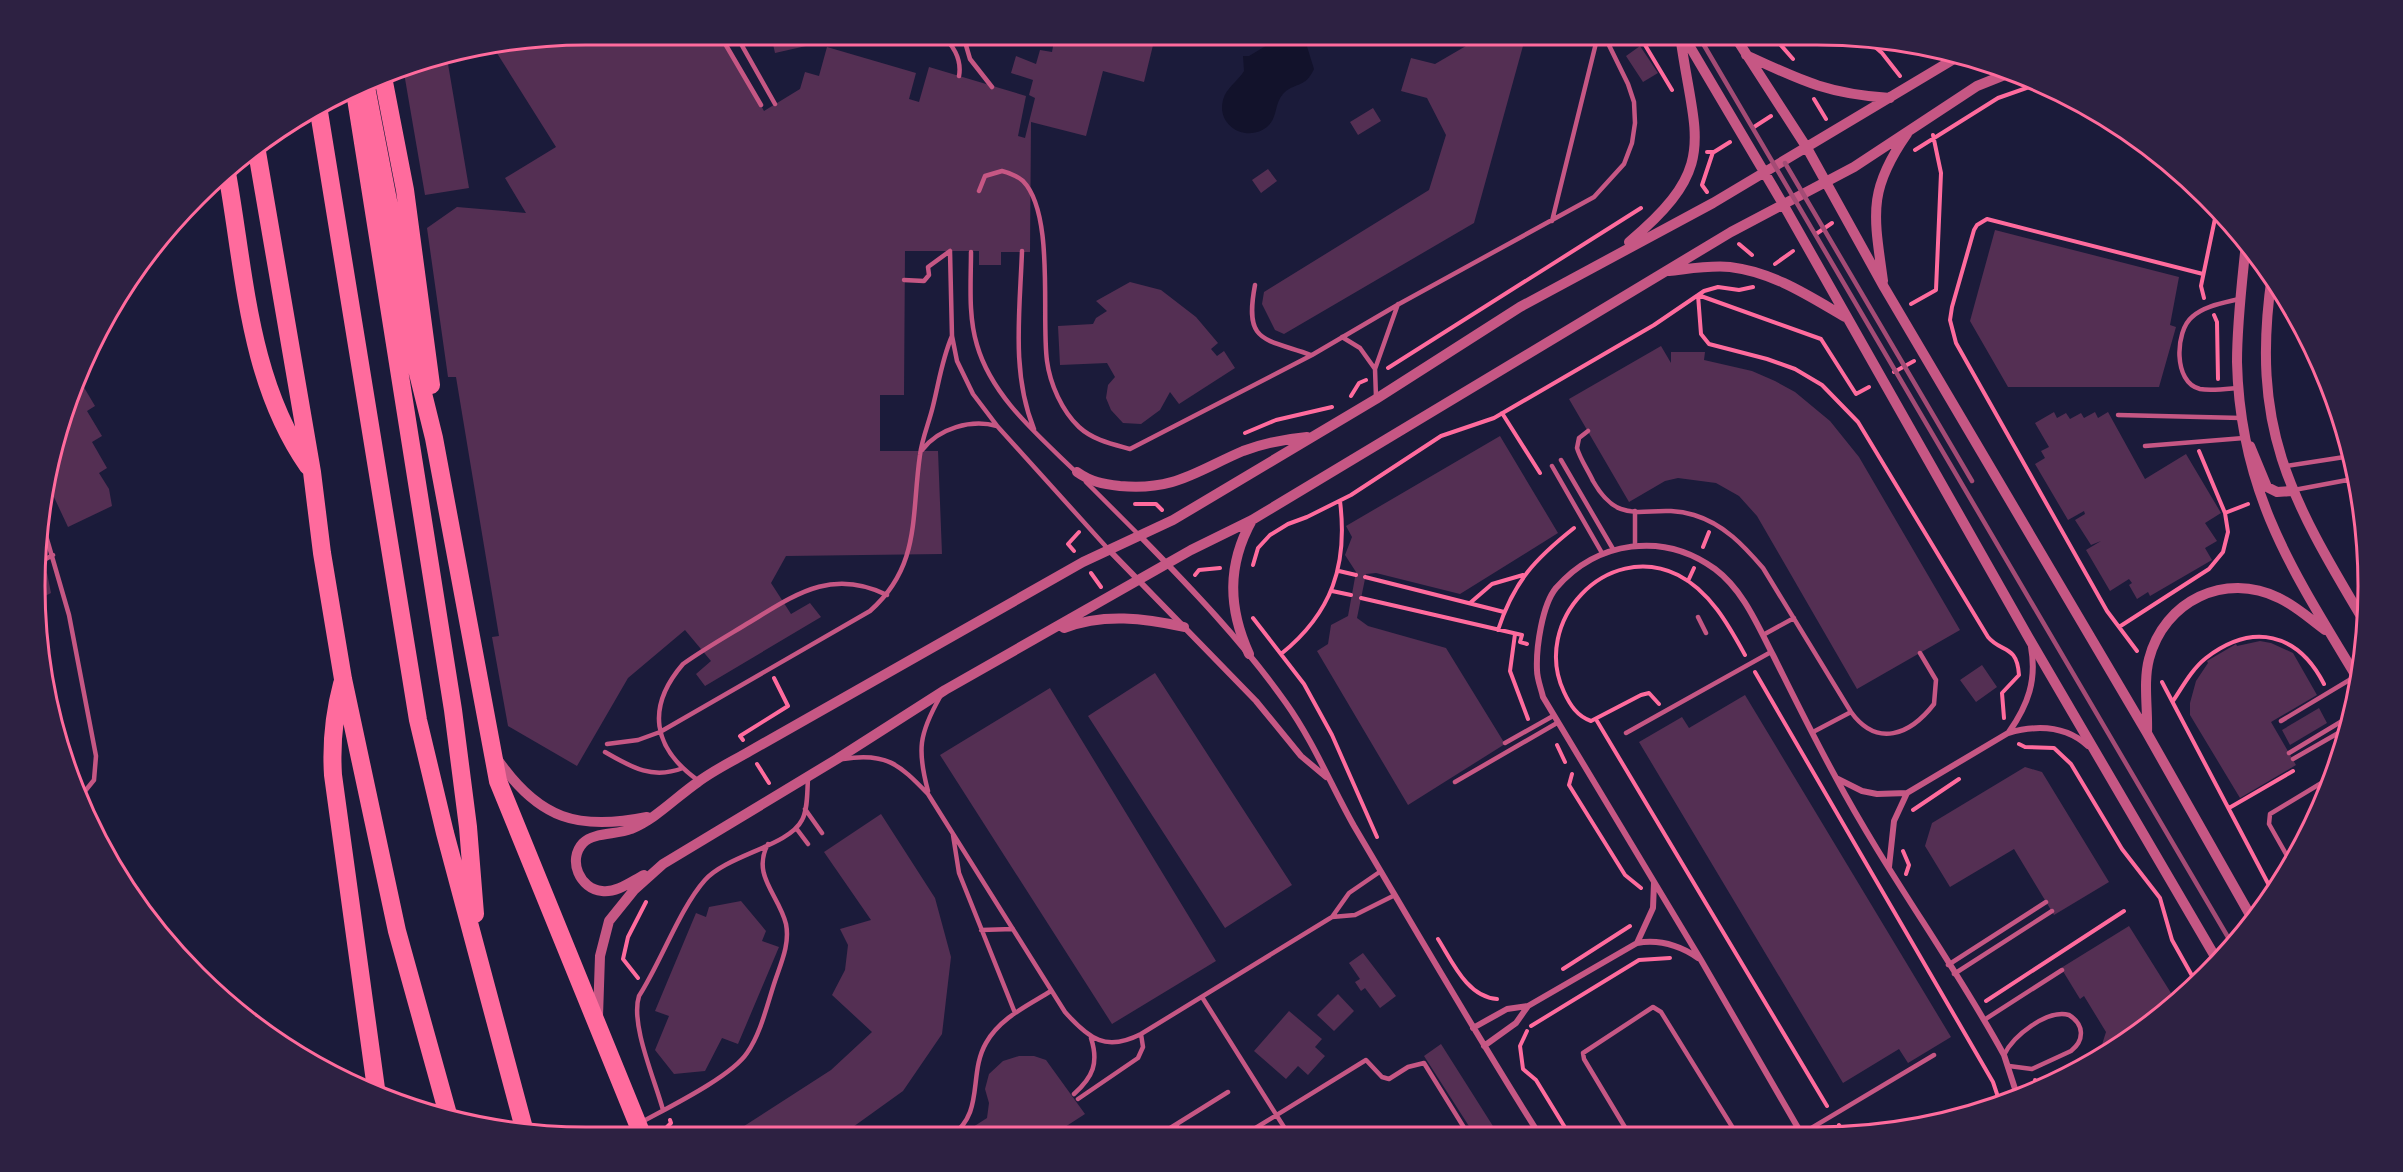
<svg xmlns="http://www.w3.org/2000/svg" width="2403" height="1172" viewBox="0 0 2403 1172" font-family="Montserrat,sans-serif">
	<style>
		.water { fill: #12122b }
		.building { fill: #542f53 }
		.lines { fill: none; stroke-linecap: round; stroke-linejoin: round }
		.path { stroke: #ff6b9d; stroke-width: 4 }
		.service { stroke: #c65784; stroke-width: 4.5 }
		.minor { stroke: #c65784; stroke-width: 6 }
		.tertiary { stroke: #c65784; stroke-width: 10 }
		.motorway { stroke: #ff6b9d; stroke-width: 18 }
		.rail { stroke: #a44b75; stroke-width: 4.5 }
		.rim { fill: none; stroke: #ff6b9d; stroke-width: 3 }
	</style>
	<rect width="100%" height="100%" fill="#1b1b3a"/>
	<path class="water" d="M1264,35H1274L1292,44L1305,40L1314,69C1305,89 1294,82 1283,94C1274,104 1278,118 1267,127C1247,143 1216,126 1223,100C1226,88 1238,81 1244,71L1243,56H1249L1269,44Z"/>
	<path class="building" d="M586,34L722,35L764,111L800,89L805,72L819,76L827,47L916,73L909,99L919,102L929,67L1026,96L1018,136L1025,138L1035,98L1029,95L1033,80L1011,73L1016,56L1036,64L1040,50L1052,52L1055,35H1188L1185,45L1155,37L1144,82L1103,71L1086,136L1031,122L1030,252H1001V265H979V251H905L904,395H880V451H938L942,554L786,556L771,583L791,614L810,603L821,617L705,686L696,674L711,661L685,630L628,678L577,766L508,726L492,637L499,636L456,377H448L427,228L457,207L526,213L505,178L556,147L495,50Z
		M771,35H804L806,46L775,53Z
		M1478,35H1526L1474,223L1284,334L1275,330L1262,304L1264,292L1429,190L1446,135L1427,98L1401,91L1411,58L1435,64L1478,39Z
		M1640,46L1658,73L1643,82L1626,56Z
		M447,58L469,188L425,195L403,67Z
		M1373,108L1381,121L1358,135L1350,122Z
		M1268,169L1277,181L1261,193L1252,180Z
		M1995,230L2179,277L2170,325L2176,327L2159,387H2008L1970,321Z
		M1130,282L1161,290L1196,317L1218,343L1211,349L1217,356L1224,351L1235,368L1179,404L1170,392L1160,410L1141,424L1123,423L1111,410L1106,398L1108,385L1115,377L1107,363L1060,365L1058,326L1093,324L1096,318L1107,311L1096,301Z
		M1661,346L1671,363V352H1705L1704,360L1752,371L1775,381L1795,392L1830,421L1859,457L1960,630L1857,689L1757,516L1739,496L1716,483L1678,478L1665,481L1629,502L1569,399Z
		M84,361L90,372L79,379L95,406L87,411L102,436L92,442L107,468L99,473L109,489L112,506L68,527L45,478L76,375Z
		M2054,412L2057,418L2066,413L2070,419L2081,413L2084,418L2095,412L2098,418L2108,412L2145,479L2186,454L2221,513L2205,523L2217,541L2205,548L2212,560L2150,596L2148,592L2137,599L2129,585L2132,583L2129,579L2110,591L2086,550L2101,541L2091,545L2075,520L2085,514L2084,511L2068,520L2035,464L2045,458L2041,451L2049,447L2035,423Z
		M1500,436L1558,533L1460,594L1376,573L1366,574L1357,618L1368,626L1446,648L1505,744L1408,805L1317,651L1328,644L1331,625L1348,616L1356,572L1345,555L1352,537L1346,526Z
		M47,573L51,593L41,598L42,576Z
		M2260,641L2271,643L2293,653L2317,695L2271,722L2296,765L2240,798L2190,715V703L2196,681L2208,663L2207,661L2236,644L2237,646Z
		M1982,665L1997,687L1976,702L1960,680Z
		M1155,673L1292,885L1225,928L1088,716Z
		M1050,688L1216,961L1112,1024L940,755Z
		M1745,695L1951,1037L1908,1063L1899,1049L1843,1083L1639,742L1682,717L1689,728Z
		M2319,708L2327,723L2290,745L2282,730Z
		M2025,767L2042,772L2109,882L2054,915L2014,849L1950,887L1925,846L1932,823Z
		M881,814L935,898L951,957L942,1034L903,1091L839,1137H727L831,1070L872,1032L832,995L845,970L848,945L840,929L871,920L824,852Z
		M741,901L766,931L762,941L779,947L738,1044L722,1038L705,1071L674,1074L655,1050L669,1016L655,1011L696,913L706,917L709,907Z
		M2129,926L2176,1001L2153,1023L2099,1054L2106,1032L2084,996L2080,999L2061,968Z
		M1363,953L1396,996L1380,1008L1365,988L1361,991L1355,982L1360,979L1349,963Z
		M1338,994L1354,1011L1334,1031L1317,1015Z
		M1289,1011L1322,1039L1315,1047L1325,1056L1308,1075L1298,1066L1286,1079L1254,1051Z
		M1441,1044L1498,1134H1474L1424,1056Z
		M1019,1056H1034L1046,1060L1085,1114L1051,1136H959L987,1118L989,1103L985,1089L989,1074L1003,1061Z"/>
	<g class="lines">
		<path class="path" d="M1639,35L1672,90
			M1772,35L1793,59
			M1866,39L1882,53L1900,76
			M1814,99L1826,119
			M1754,127L1771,116
			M1915,150L1998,98L2041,83
			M1714,152L1730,142
			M1707,192L1702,185L1713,152H1707
			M1816,234L1832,223
			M1739,244L1752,255
			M1775,264L1793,251
			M2204,298L2201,286L2217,209
			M1911,304L1936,290L1941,173L1933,135
			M2214,315L2217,322L2218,379
			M1388,368L1641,208
			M1894,372L1914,361
			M1869,387L1856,394L1821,339L1698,295L1701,334L1709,344L1767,359L1795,369L1822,385L1858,422L1988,637C2001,653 2017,644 2019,675L2002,693L2004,718
			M1351,396L1359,383L1366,380
			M1502,413L1540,473
			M1245,433L1276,420L1332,407
			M1135,504H1156L1162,510
			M2225,513L2248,504
			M1703,547L1709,532
			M1074,551L1068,544L1079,532
			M1253,565L1258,548L1270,535L1288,524L1307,517L1351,495L1441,436L1494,418L1654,325L1704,291L1718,287L1739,290L1753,287
			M1339,571L1356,575
			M1091,573L1101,587
			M1195,575L1199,570L1220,568
			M1365,577L1504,612
			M1688,581L1694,568
			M1332,591L1351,595
			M1361,598L1522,635L1520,642L1527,644
			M1470,603L1492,584L1523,575
			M1253,618L1304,684L1332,735L1377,837
			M2119,627L2209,569L2223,552L2228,532L2225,513L2199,451
			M1498,630C1514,581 1535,559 1574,528
			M1515,634L1510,671L1528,719
			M2137,651L2107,611L1956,343L1950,320L1952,307L1974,230L1977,225L1987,219L2203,274
			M1281,654C1332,613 1348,565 1340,501
			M1755,672L1993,1082L2000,1103
			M2162,682L2272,891
			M2173,701C2183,686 2192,669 2206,658C2253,622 2298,633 2324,684
			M1659,704L1649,693L1641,695L1591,721C1577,716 1570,705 1564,692C1531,622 1606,540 1678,575C1710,591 1729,626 1745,655
			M1597,721L1827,1106
			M743,740L740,736L788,706L774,678
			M2019,744L2025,747L2054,748L2071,764L2122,849L2160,898L2172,940L2195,981
			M1557,745L1565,762
			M757,764L769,783
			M1572,774L1569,785L1625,875L1641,888
			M2229,808L2293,771
			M1913,810L1959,779
			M1903,851L1909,865L1906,874
			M1438,939C1452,961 1467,997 1497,999
			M1563,969L1630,926
			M638,978L623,959L628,937L646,902
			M1986,1001L2124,911
			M1531,1026L1639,960L1670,958
			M1527,1031L1520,1046L1523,1069L1536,1080L1569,1134
			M2030,1094L2035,1089V1080
			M1839,1125L1844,1133
			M663,1137L665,1129L671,1123L670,1120"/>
		<path class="service" d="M720,35L761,105
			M736,35L775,104
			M939,35C953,42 962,60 959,76
			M963,35L970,59L992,87
			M979,191L985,176L1002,171C1010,173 1017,176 1023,181C1055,214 1041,317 1047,361C1050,384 1062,411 1079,427C1093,440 1112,444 1130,449L1312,355L1399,304L1594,197L1624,164L1632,143L1635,123L1634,102L1628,84L1604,35
			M1552,221L1598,35
			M950,251L952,336L957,361L973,394L998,427L1109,550
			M1022,251C1020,310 1011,373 1034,429
			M971,252C971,282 968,316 977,345C992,397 1038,435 1076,472
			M904,280L924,281L929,275L928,267L950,251
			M1255,285C1244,343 1263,338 1311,355
			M1342,337L1360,348L1375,369
			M2237,388C2226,389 2211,391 2200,389C2173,383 2175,331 2192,317C2204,306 2223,303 2239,299
			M1376,397L1375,369L1398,304
			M2118,415L2241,418
			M1588,431L1579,438L1577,448C1580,459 1588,470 1593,481C1622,532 1648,501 1694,515C1724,524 1744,546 1763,568L1851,712C1877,748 1910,735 1934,704L1936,680L1920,653
			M2145,446L2244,438
			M922,450C939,428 971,419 997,426
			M1561,460L1613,549
			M1552,466L1602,553
			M2286,466L2351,456
			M2348,479L2360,499
			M1086,482L1139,535
			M2294,490L2358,478
			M44,529L69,615L96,756L94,780L81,796
			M1635,545V511
			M42,561L53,555
			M1698,617L1706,633
			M1763,635L1794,618
			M2281,721L2356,676
			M1813,732L1851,712
			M1626,733L1771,652
			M1505,743L1553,716
			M607,744L638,740L660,732L870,611C921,566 911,516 920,455C922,438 929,423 933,406C939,382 942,359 952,336
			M605,752C631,767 652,780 683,768
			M2289,753L2352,715
			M843,759C886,752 899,764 928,794L1065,1012C1089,1039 1106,1052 1141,1034L1332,917L1349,893L1381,871
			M2293,759L2347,728
			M699,781C652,748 646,707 683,664C704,649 727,636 750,622C796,594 832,568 887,595
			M1455,782L1557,723
			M928,791C917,750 919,734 940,697
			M84,804L105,852
			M805,809L822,833
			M796,828L808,844
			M953,835L959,873L1015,1013
			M2290,861L2269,824L2270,814L2333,776
			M1332,917L1355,915L1395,895
			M981,930L1013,929
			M1948,965L2046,902
			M1954,974L2052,911
			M1202,997L1289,1135
			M1984,1020L2062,970
			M2004,1055C2013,1036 2047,1009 2069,1015C2084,1024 2085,1040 2071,1051L2032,1069L2009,1066
			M1074,1094C1093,1077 1099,1063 1091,1038
			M1078,1099L1138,1058L1143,1047L1141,1034
			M663,1110C655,1080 630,1024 639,996C661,962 680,908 705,880C727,855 789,846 802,820C808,809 807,792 808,779
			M640,1123C667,1108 731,1077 747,1053C761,1033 767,1005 775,981C781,963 790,944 786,924C779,895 751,875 768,844
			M1176,1125L1183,1135
			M1803,1133L1934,1055
			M1629,1134L1584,1059L1583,1053L1653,1007L1661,1012L1736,1133
			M1159,1135L1228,1092
			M1244,1135L1366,1060L1382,1077L1389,1079L1408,1067L1424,1063L1468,1134
			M951,1136C985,1113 968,1074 986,1043C1000,1018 1027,1006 1051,991"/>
		<path class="minor" d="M1139,535C1191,588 1243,642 1286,703C1313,741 1331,785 1354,826C1415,929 1475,1033 1539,1134
			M1109,550L1256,701L1301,756L1326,777
			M2009,732C2028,705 2037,680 2031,647
			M1838,779L1862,791L1877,794L1907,793L2008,733C2036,725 2065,725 2088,746
			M1889,867L1894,821L1907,793
			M1637,943L1653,908L1654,883
			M1473,1028L1507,1009L1528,1006
			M1484,1046L1516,1023L1528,1006L1637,943C1660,939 1679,945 1698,958
			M1801,1133L1701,960L1543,697C1541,688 1537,679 1537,670C1536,648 1542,605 1556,588C1597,541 1663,531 1715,569C1743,590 1757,624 1773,655C1793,695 1813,736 1835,776C1886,872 1952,960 2004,1055L2018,1098"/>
		<path class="tertiary" d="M1683,35L1783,204L2030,640L2217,960
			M1734,35L1807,148L1884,287L2147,733L2254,922
			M1746,55C1802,81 1828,94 1890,98
			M1629,242C1721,165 1694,139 1680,35
			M2246,243C2242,283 2237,322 2237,362C2240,494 2294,573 2359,681
			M1669,271C1688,269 1710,265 1730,267C1773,272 1809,296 1845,317
			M2272,275C2250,427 2289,496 2365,623
			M1883,281C1874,215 1867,191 1907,134
			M2250,446L2267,487L2277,492L2292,491
			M1077,472C1091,482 1103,484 1120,486C1175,491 1196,471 1243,451C1264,443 1285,439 1307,437
			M1064,628C1103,613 1145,618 1184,627
			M1249,654C1228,608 1227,565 1252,520
			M2147,733C2148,709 2143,682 2149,659C2164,601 2225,571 2279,598C2296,606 2310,619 2325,630
			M498,760C539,819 578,831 647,817
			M644,875C632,881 617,893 602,891C580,889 567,860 583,843C594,832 617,835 631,829C656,819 676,797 698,782C714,770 733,761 750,751L1083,562L1173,520L1376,399L1520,307L1713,203L1959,56
			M598,1016L600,956L609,921L634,890L663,864L837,759L945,690L1191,550L1252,520L1731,232L1854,167L1977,86L2012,72"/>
		<path class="motorway" d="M383,77L405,190L431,385
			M366,87L398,252L414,357L434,438L498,781L643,1137
			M355,92L453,710L468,827L475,914
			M319,112L418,720L445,833L525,1132
			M256,146L312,472L322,553L343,679L397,931L449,1118
			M227,173C245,273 248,380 308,466
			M342,684C334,714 331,743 333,775L377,1096"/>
		<path class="rail" d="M1698,35L2232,944
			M1785,163L1972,481"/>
	</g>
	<path d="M0 0H2403V1172H0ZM586 45H1817A541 541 0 0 1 2358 586V586A541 541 0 0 1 1817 1127H586A541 541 0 0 1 45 586V586A541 541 0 0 1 586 45Z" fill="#2d2142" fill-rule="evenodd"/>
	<path class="rim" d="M586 45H1817A541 541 0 0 1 2358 586V586A541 541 0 0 1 1817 1127H586A541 541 0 0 1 45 586V586A541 541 0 0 1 586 45Z"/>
</svg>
